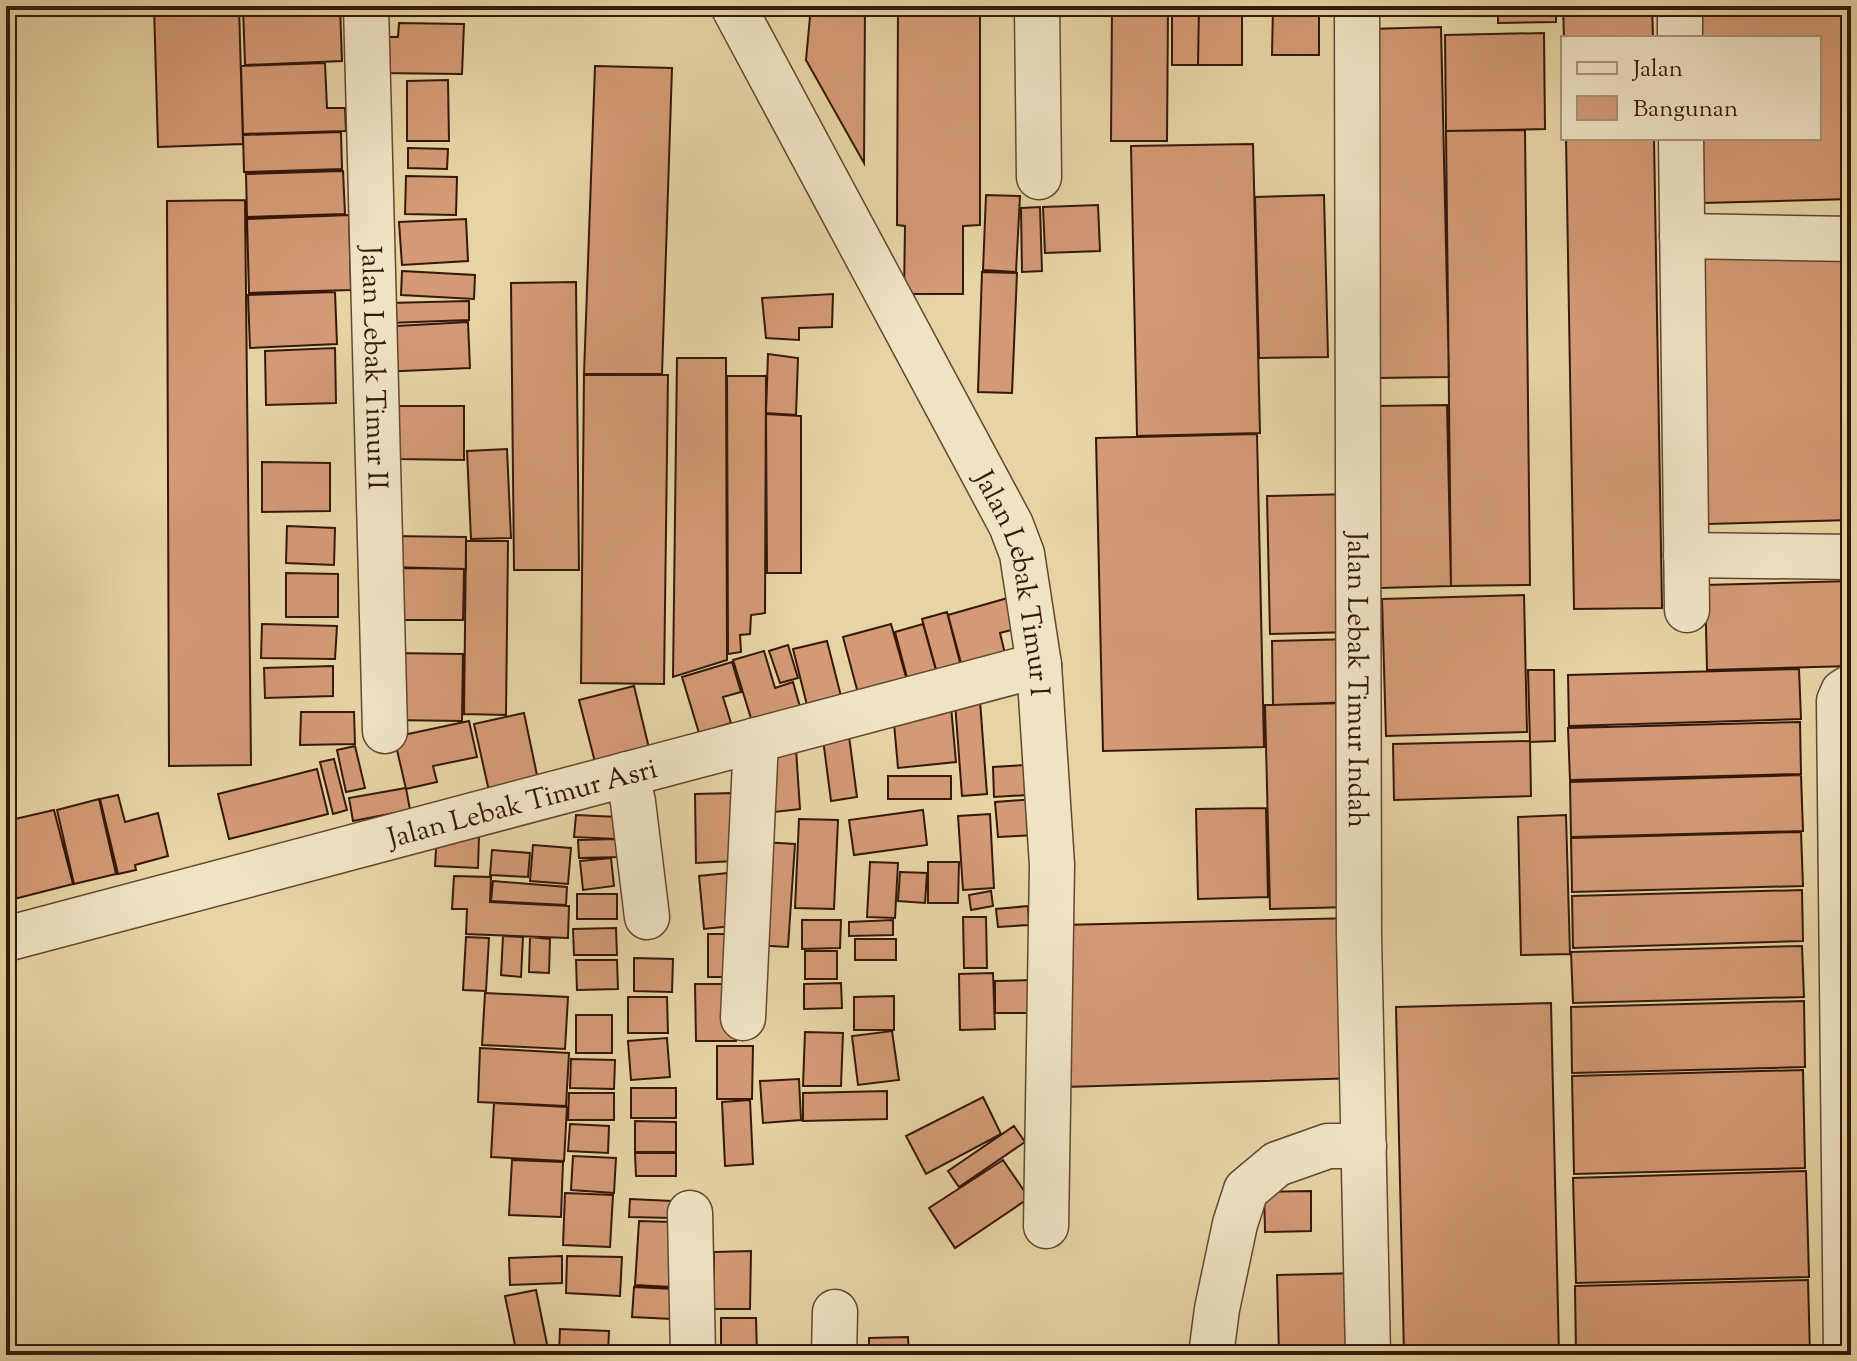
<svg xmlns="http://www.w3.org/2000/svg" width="1857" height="1361" viewBox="0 0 1857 1361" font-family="'Sorts Mill Goudy',serif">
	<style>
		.building { fill: #d39a75; stroke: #36180a; stroke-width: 2 }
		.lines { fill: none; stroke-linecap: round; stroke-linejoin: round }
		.minor-casing { stroke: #624730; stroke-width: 47 }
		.minor { stroke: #efe3c4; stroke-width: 44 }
		.labels { text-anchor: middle; stroke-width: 8; stroke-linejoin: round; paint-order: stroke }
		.street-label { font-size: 28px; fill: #36180a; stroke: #efe3c4 }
	</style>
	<rect width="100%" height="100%" fill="#e6d4a4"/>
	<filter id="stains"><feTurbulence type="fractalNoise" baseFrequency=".0025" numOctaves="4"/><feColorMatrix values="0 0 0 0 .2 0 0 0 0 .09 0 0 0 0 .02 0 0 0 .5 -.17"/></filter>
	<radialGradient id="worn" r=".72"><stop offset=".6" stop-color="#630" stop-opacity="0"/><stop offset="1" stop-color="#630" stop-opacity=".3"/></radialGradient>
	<path class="building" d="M154,6H239L243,144L158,147Z
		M243,6H340L342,61L245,65Z
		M478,6H518V10H478Z
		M522,6H585V11L522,10Z
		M811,6H865L864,163L806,60Z
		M898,6H980V225L963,226V294H904L905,226L897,225Z
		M1112,6H1168L1167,141H1111Z
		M1172,6H1199L1198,65H1172Z
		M1199,6H1242V65H1198Z
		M1273,6H1319V55H1272Z
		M1498,6H1556V22L1498,23Z
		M1563,6H1652L1653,38H1564Z
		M1698,6H1851V199L1703,203L1701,138H1819V38H1699Z
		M399,23L464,24L462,74L378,73V37H398Z
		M1441,27L1449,377L1376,378L1369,29Z
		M1544,33L1545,129L1446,131L1445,35Z
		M325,63L327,108H345L346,131L243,134L241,66Z
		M595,66L672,68L662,374H584Z
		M448,80L449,141H407V81Z
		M1525,130L1530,585L1451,586L1446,131Z
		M341,132L342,169L244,172L243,135Z
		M1566,138H1654L1662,608L1574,609Z
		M1253,144L1260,433L1137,436L1131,146Z
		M408,148L448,149L447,169L408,168Z
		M343,171L345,214L247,217L246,174Z
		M406,176L457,177L456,215L405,214Z
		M986,195L1020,196L1016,272L983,270Z
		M1324,195L1328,357L1259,358L1255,197Z
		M245,200L251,765L169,766L167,201Z
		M1098,205L1100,251L1045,253L1043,207Z
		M1040,207L1042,271L1022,272L1021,208Z
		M349,215L351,290L249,293L247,219Z
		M466,219L468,261L402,265L399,222Z
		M1851,255V520L1708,524L1702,259Z
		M402,271L475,275L474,299L401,295Z
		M982,272L1017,273L1012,393L978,392Z
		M576,282L579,570H514L511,283Z
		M335,292L337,344L250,348L248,295Z
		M833,294L832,327L799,328V340L766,338L762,298Z
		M469,301V320L389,323V303Z
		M468,322L470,368L380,372L378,327Z
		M335,348L336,403L266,405L265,351Z
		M768,354L798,358L796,415L766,413Z
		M677,358H726L727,660L673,677Z
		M584,375H668L664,684L581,683Z
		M727,376H766L765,613L751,615L750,634L740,635L741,652L728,654Z
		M1447,405L1451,586L1380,588L1376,406Z
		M398,406H464V460L398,459Z
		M766,414L801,416V573H767Z
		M1257,434L1264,747L1103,751L1096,438Z
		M507,449L511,538L471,539L467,451Z
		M262,462L330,463V511L262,512Z
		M1352,494L1354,632L1270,634L1267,496Z
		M287,526L335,528L334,565L286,563Z
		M389,536L466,537V569L388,567Z
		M466,541H508L506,715L464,714Z
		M402,568L464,569L463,620H401Z
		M286,573L338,574V617H286Z
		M1851,581V666L1707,670L1705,585Z
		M1524,595L1527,732L1386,736L1382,599Z
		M1011,597L1019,628L1000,633L1007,662L964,674L948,615Z
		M947,612L963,674L939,680L922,619Z
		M262,624L337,626L335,659L261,658Z
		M891,624L908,684L859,697L843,637Z
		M923,624L939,681L910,689L895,632Z
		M1354,639L1356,702L1273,705L1272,641Z
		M827,641L843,704L809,713L793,649Z
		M788,645L798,678L780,683L769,651Z
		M764,651L775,688L793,682L802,714L754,728L733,660Z
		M391,653L463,654L462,721L390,720Z
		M732,662L741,692L723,697L731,723L699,733L682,677Z
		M333,666V696L265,698L264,668Z
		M1799,669L1801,719L1569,726L1568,675Z
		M1528,670H1554L1555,741L1530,742Z
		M634,686L649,748L595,762L579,700Z
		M980,701L987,794L962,796L955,703Z
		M1347,703L1352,907L1270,909L1265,705Z
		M951,706L956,762L898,768L893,712Z
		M301,712H354L355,744L300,745Z
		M524,713L538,780L489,791L474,724Z
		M469,721L477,757L433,766L437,782L406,789L394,737Z
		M1800,722L1801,774L1570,780L1568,728Z
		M849,736L857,797L831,801L823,739Z
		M1530,741L1531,796L1394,800L1393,744Z
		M355,746L365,788L346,792L337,750Z
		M796,749L800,809L774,812L770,751Z
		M334,759L347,810L333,814L320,762Z
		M1026,765L1027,795L994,797L993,767Z
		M317,769L328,814L229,839L218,794Z
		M1801,775L1803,831L1571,837L1570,782Z
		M888,776H951V799H888Z
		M406,788L410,810L353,821L349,798Z
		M734,793L735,861L696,863L695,794Z
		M118,795L125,822L158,813L168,856L135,865L136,870L118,874L100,799Z
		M99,799L116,874L74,884L57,810Z
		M1035,799L1037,835L998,837L995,802Z
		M1266,808L1268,897L1198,899L1196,809Z
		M54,810L73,884L14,899L6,868V821Z
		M923,810L927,845L854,855L849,820Z
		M990,814L994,888L963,890L958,816Z
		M576,815L618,817L617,839L574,837Z
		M1566,815L1570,954L1521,955L1518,817Z
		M799,819L838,820L834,909L795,908Z
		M1801,832L1803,886L1572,892L1571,838Z
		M437,834L479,836L478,868L435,866Z
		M618,839L619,857L579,858L578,840Z
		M761,842L795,844L788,947L755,945Z
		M533,845L571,848L568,884L530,881Z
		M492,850L530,853L528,877L490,875Z
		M611,858L614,886L583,890L580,861Z
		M870,862L898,863L895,918L867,917Z
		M928,862H959L958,903H928Z
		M900,872L927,873L925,903L898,901Z
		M727,873L732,926L704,929L699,876Z
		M454,876L491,877L490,902L569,906L568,938L466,934L467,909H452Z
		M493,881L567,887L566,905L491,901Z
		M1802,890L1803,941L1573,948L1572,896Z
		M991,891L993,906L971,910L969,895Z
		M577,894H617V919H577Z
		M1028,906L1029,925L998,927L996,909Z
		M963,917H986L987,968H964Z
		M1354,918L1358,1078L1065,1087L1061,925Z
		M802,920H841L840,948L802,949Z
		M893,920V935L849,936V922Z
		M616,928L617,955H574L573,929Z
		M708,934H731V977H708Z
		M503,936L523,937L521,977L501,975Z
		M466,937L489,938L486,991L463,990Z
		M530,937L550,939L549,973L529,972Z
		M855,939H896V960H855Z
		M1802,946L1804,997L1573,1003L1571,952Z
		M805,951H837V979H805Z
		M634,958L673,959L672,992L634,991Z
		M576,960H617L618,989L577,990Z
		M993,973L995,1029L960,1030L959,974Z
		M1032,980L1033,1013H995V981Z
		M841,983L842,1008L804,1009V984Z
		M695,984H736V1041H696Z
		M485,993L568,997L565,1049L482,1045Z
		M894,996V1030H854V997Z
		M628,997H667L668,1033H628Z
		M1804,1001L1805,1067L1572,1073L1571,1007Z
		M1551,1003L1559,1355H1404L1396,1007Z
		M576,1015H612V1053H576Z
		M892,1031L899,1080L858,1085L852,1036Z
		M805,1032L843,1033L841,1086H803Z
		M667,1038L670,1077L631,1080L628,1041Z
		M717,1046H753L752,1099H717Z
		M480,1048L569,1053L566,1106L478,1102Z
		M571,1059L615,1060L614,1089L570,1088Z
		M1803,1070L1805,1168L1574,1174L1572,1076Z
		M799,1079L801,1120L763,1123L760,1081Z
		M631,1088H676V1118H631Z
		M887,1091V1119L803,1121V1093Z
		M569,1093H614V1120H568Z
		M983,1097L1001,1134L926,1174L906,1136Z
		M750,1100L753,1164L725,1166L722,1102Z
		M494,1103L567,1107L564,1161L491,1157Z
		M635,1121L676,1122V1152H635Z
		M570,1124L609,1126L608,1153L568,1151Z
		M1014,1126L1025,1142L959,1187L948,1171Z
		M635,1153H676V1176H636Z
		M573,1156L616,1158L614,1193L571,1190Z
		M512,1160L563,1162L561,1217L509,1215Z
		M1003,1160L1029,1198L955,1248L929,1208Z
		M1806,1171L1809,1277L1576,1283L1573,1178Z
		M1311,1191V1231L1265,1232L1264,1192Z
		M565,1193L613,1195L610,1247L563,1245Z
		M630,1199L672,1201L671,1218L629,1217Z
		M639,1221L674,1222L671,1287L635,1285Z
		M751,1251L750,1309H714V1252Z
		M562,1256V1283L510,1285L509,1258Z
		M567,1256L622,1257L620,1296L566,1293Z
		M1363,1273L1365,1355H1279L1277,1275Z
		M1808,1280L1810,1355H1576L1575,1286Z
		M634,1287L674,1289L672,1319L632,1317Z
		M536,1290L548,1349L517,1355L505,1296Z
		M721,1318H756L757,1355H721Z
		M560,1329L609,1331L608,1353L559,1351Z
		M908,1337L909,1355H869V1338Z
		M638,1348L678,1350V1355H637Z"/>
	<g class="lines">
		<defs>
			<g id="minor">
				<path id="s1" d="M366,6L385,731"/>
				<path id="s2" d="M733,6L1011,525L1022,554L1039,665L1052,865L1046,1226"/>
				<path d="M1037,6L1039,177"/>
				<path id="s3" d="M1357,6L1359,936L1368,1355"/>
				<path d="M1680,6V38"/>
				<path d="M1681,138L1687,610"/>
				<path d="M1682,236L1851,239"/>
				<path d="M1686,555L1851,557"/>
				<path d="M627,774L633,802L647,917"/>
				<path id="s4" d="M6,939L1039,665"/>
				<path d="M743,1018L756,740"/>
				<path d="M690,1213L693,1355"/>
				<path d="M834,1355L835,1312"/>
				<path d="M1211,1355L1217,1309L1235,1224L1246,1190L1277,1164L1328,1146H1364"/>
				<path d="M1846,1355L1839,701L1843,692L1851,687"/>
			</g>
		</defs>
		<use href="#minor" class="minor-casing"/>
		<use href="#minor" class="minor"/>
	</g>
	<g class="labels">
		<g class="street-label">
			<text dy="10" stroke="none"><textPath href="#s1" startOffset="362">Jalan Lebak Timur II</textPath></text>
			<text dy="10" stroke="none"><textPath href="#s2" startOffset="646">Jalan Lebak Timur I</textPath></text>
			<text dy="10" stroke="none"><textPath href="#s3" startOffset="674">Jalan Lebak Timur Indah</textPath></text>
			<text dy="10" stroke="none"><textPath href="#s4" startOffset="534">Jalan Lebak Timur Asri</textPath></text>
		</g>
	</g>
	<rect width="1857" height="1361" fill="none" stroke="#e6d4a4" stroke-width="32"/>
	<rect x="8" y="8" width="1841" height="1345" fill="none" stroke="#36180a" stroke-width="4"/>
	<rect x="16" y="16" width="1825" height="1329" fill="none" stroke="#36180a" stroke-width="2"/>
	<rect x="1561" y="36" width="260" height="104" fill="#efe3c4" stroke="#a5927a" stroke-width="2"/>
	<rect x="1577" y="62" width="40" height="12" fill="#efe3c4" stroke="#a5927a" stroke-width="2"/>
	<text x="1633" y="76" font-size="24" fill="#36180a">Jalan</text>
	<rect x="1577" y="96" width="40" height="24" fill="#d39a75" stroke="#a5927a" stroke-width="2"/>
	<text x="1633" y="116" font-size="24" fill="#36180a">Bangunan</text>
	<rect width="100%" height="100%" filter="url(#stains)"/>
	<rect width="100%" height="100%" fill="url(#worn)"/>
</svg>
